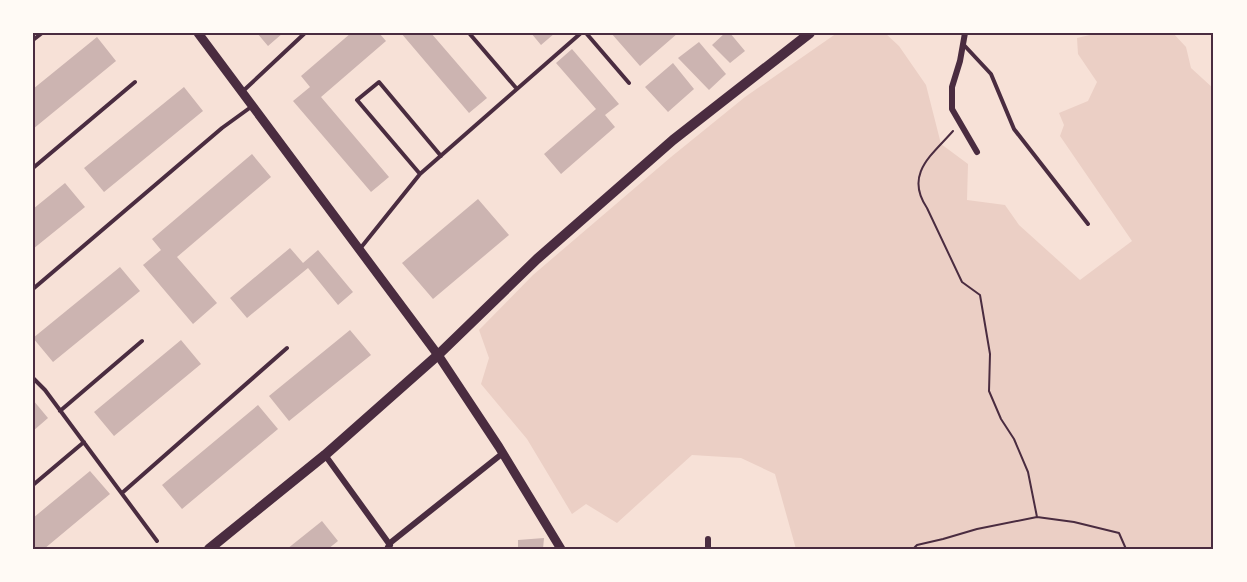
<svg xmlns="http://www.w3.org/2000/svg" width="1247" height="582" viewBox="0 0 1247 582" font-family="'Work Sans',sans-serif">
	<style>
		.green { fill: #ebcfc5 }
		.building { fill: #ccb4b1 }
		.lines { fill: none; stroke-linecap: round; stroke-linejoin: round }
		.path { stroke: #4a2c40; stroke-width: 2 }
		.service { stroke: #4a2c40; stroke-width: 4 }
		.minor { stroke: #4a2c40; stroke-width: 6 }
		.tertiary { stroke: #4a2c40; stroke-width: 9 }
		.secondary { stroke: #4a2c40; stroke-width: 10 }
		.neatline { fill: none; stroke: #4a2c40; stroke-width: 2 }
	</style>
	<rect width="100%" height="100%" fill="#f7e1d7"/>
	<path class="green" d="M837,33H885L899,46L926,85L941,144L968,164L967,200L1005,205L1019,225L1080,280L1132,241L1060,136L1064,125L1059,113L1088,101L1097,82L1078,54L1077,38L1098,33H1173L1186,47L1191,68L1214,89V549H796L775,474L741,458L692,455L617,523L586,504L572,514L527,439L481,384L489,358L479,330L533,275L671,157L745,97Z"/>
	<path class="building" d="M257,33H283L268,46Z
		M351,33H379L386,41L321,97L389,177L371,192L293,101L310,87L301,76Z
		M401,33H431L487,98L469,113Z
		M531,33H555L541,45Z
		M611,33H678L640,66Z
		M725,33H730L745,51L730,63L712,45Z
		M97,37L116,61L33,129V89Z
		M699,42L726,74L709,90L678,58Z
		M572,49L619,104L605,115L615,127L561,174L544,154L596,109L556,63Z
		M673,63L694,89L668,112L645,87Z
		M184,87L203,111L104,192L84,168Z
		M252,154L271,177L177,257L217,303L193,324L143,265L161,250L152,239Z
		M65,183L85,207L33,249V209Z
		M478,199L509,235L433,299L402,263Z
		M290,248L303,263L318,250L353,292L338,305L308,268L247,318L230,298Z
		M120,267L140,291L53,362L33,338Z
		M350,330L371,355L289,421L269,396Z
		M181,340L201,364L114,436L94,412Z
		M33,400L48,418L33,431Z
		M258,405L278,429L182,509L162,485Z
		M90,471L110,494L44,549H33V518Z
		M322,521L338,541L328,549H287Z
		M544,538L543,549H518V540Z"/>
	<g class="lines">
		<path class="path" d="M1037,517L1074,522L1119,533L1126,549
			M913,549L917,545L943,539L977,529L1037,517L1028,472L1014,439L1001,419L989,391L990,354L980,295L962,282L927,208C904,174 932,155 953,131"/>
		<path class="service" d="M469,33L517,89
			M586,33L629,83
			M33,40L42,33
			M963,44L991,74L1014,129L1088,224
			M242,92L305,33
			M33,168L135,82
			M420,174L357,100L379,82L441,156
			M359,250L420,174L581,33
			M33,289L222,128L251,107
			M33,378L45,390L157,541
			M60,411L142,341
			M33,485L84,442
			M122,493L287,348"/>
		<path class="minor" d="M965,33L960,61L952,87V109L977,152
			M325,455L390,545
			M708,539V549
			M387,549L390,543L503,453"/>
		<path class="tertiary" d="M198,33L438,355L499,447L561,549"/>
		<path class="secondary" d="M209,549L325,455L438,355L537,259L673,140L810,33"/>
	</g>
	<rect width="1247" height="582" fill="none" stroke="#fffaf5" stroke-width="69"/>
	<rect x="34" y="34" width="1178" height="514" class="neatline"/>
</svg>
